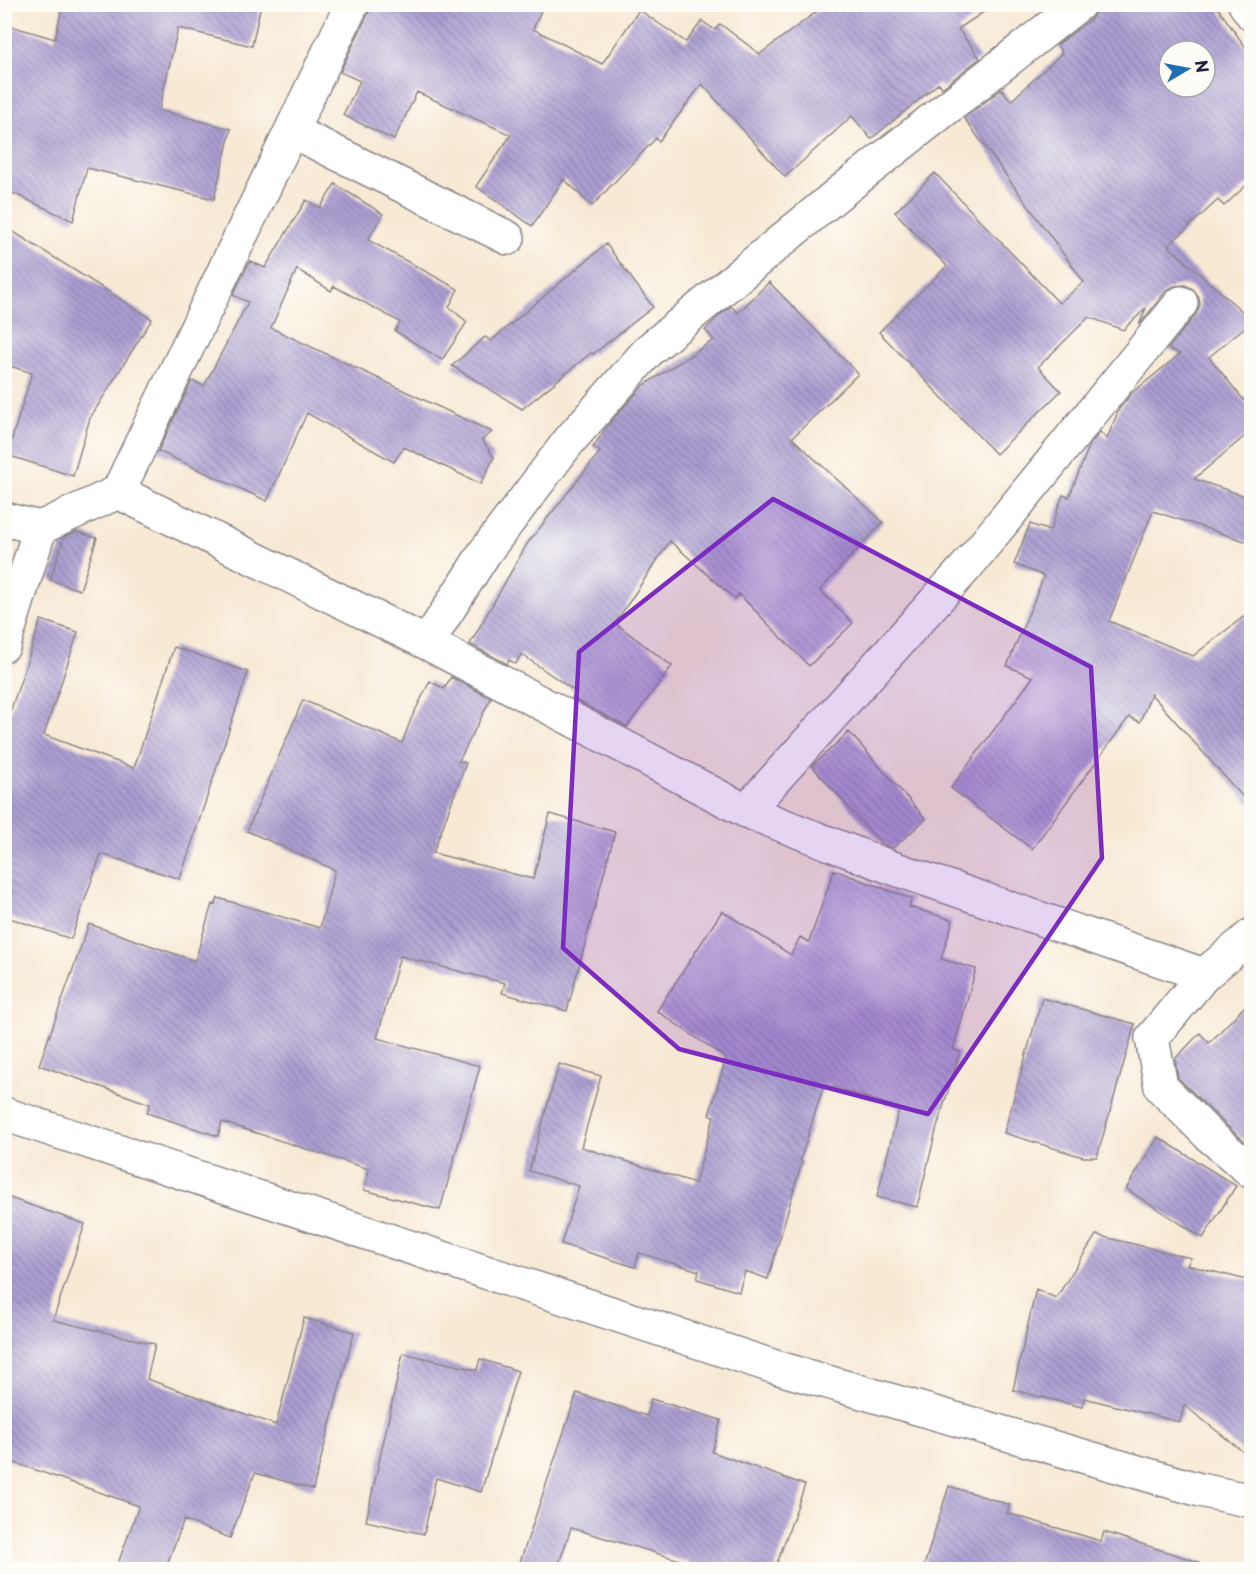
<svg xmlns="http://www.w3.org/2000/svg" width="1256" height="1574" viewBox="0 0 1256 1574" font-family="'Playpen Sans',sans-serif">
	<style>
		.building { fill: url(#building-back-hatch); fill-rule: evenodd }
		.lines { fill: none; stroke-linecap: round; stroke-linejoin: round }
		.minor-casing { stroke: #8c8688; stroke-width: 36 }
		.minor { stroke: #fff; stroke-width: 33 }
		.marked { fill: #7b2cbf; fill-opacity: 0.2; stroke: #7b2cbf; stroke-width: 4.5; stroke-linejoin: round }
	</style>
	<defs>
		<pattern id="building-back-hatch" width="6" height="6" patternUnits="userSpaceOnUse" patternTransform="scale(1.5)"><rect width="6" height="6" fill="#ab9ed1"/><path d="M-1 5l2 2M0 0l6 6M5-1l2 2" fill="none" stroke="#8b80ab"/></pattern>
	</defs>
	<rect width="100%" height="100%" fill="#fdfcf7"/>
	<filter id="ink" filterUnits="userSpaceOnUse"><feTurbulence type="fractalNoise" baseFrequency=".0167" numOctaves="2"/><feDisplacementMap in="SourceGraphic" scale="12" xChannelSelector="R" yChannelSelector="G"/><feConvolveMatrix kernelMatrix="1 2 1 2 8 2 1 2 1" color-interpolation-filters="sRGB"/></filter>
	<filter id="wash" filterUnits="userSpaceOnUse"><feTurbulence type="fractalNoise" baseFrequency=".008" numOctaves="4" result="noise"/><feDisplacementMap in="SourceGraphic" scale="24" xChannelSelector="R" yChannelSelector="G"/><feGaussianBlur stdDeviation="1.35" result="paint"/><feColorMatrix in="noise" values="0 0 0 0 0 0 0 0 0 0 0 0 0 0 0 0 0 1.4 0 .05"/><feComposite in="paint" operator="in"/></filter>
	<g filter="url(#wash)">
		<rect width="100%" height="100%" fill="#f7e9d4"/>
		<g id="blocks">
			<path class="building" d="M63,4H261L252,46L178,28L159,110L231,129L214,199L87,168L73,221L4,189V24L55,39Z
				M370,4H544L533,29L602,64L639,10L686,42L702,21L715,30L720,24L760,54L827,4H996L958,29L980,58L942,88L939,83L871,139L852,116L785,177L702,84L659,141L656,138L592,206L564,179L532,226L476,186L511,135L417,92L394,140L343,115L360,81L340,72L369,12Z
				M1097,4H1215L1251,55V181L1224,206L1218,200L1168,246L1251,319V322L1209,357L1251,409V431L1194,479L1251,498V543L1153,511L1109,621L1193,656L1251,611V806L1151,694L1140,722L1129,717L1032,849L951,788L1033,677L1007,666L1044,576L1014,564L1030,524L1050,531L1063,495L1069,497L1090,444L1100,432L1107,439L1119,409L1132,393L1180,354L1168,349L1196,314L1200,305L1199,297L1193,289L1185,285L1174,286L1166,291L1139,325L1146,308L1123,330L1089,317L1038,367L1061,391L996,454L879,332L947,266L895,212L935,173L1059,303L1084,282L964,118L1002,89L1011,101L1062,53L1057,45L1091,19L1096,11ZM1169,51H1205V87H1169Z
				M335,184L383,214L368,240L458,289L449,307L467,322L442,360L395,331L400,322L334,286L331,291L297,269L271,328L492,432L482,440L494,457L481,484L404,447L394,462L307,413L267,501L158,451L192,381L204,386L248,302L233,295L250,261L265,268L306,200L320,208Z
				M4,226L152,319L90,418L73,476L7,455L32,373L4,364Z
				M606,244L653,307L593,354L591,353L522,409L452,366L485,337L491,341Z
				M769,282L858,374L792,438L883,522L820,590L853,623L809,666L739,594L735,599L670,541L615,623L672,666L627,727L572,698L576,692L521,654L516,664L509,660L507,664L470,644L527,544L600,452L593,447L611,421L644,385L714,340L705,330L719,316L731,306L738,313Z
				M77,532L97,538L80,590L50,580L64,537Z
				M41,620L78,632L44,735L134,768L174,647L248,672L180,879L101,854L71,939L4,916V730Z
				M451,677L491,698L459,761L466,763L433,853L533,879L550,814L615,832L567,1011L502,993L505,983L400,956L377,1038L480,1066L440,1210L364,1190L369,1169L222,1122L218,1136L147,1113L150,1104L39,1065L89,924L195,961L212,904L215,905L218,898L320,928L335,870L247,831L303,700L402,743L411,719L430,681L444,689Z
				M849,732L926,819L893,848L881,843L812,766Z
				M834,870L912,899L909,907L953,920L941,959L976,969L953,1050L960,1052L937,1127L917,1207L877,1197L899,1108L824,1084L800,1161L802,1162L768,1279L745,1271L739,1292L697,1279L699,1271L639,1253L635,1267L561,1244L579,1186L529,1171L559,1064L601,1076L581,1147L695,1183L714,1116L709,1115L726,1058L657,1011L722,911L791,955L800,937L809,942Z
				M1042,998L1135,1024L1097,1157H1083L1004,1133Z
				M1251,1000V1147L1223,1122L1178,1078L1175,1059L1200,1033L1209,1043Z
				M1158,1137L1236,1186L1203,1238L1126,1189Z
				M4,1196L85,1224L53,1320L155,1344L147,1379L276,1425L304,1318L354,1332L313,1489L255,1473L230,1538L184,1520L165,1569H116L139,1506L4,1459Z
				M1096,1235L1191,1258L1187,1265L1251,1281V1458L1184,1405L1180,1422L1084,1398L1082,1407L1013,1390L1036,1289L1056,1298Z
				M403,1353L477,1370L480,1359L518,1371L481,1492L436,1478L424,1534L366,1521Z
				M577,1393L647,1416L651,1399L721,1420L712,1452L805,1485L775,1569H688L690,1563L571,1528L557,1569H544L520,1562Z
				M949,1486L1010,1505L1007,1513L1101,1541L1104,1532L1199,1562L1198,1569H923Z"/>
		</g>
	</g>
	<g filter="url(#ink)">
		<use href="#blocks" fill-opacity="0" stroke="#8c8688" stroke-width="1.5"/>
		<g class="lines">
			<defs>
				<path id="minor" d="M1245,4L1252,14
					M292,131L508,238
					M118,492L352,4
					M4,519L40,528L118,492L427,643L746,811L887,866L1204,975L1152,1038L1161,1087L1210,1136L1252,1172
					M427,643L485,552L569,441L650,349L839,193L1079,4
					M4,645L40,528
					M746,811L967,566L1181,303
					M1204,975L1252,935
					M4,1114L772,1366L1200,1490L1252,1501"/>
			</defs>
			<use href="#minor" class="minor-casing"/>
			<use href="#minor" class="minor"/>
		</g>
	</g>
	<path class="marked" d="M773,499L1091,667L1102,858L928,1114L679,1049L563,948L579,652Z"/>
	<rect width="1256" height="1574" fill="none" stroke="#fdfcf7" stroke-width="24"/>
	<g transform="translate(1187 69) rotate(80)"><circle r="28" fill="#fdfcf7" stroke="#a5a5ac" stroke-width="1.5"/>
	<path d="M0-4.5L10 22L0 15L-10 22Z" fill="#1f6fb2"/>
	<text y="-9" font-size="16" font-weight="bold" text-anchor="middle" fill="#22223b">N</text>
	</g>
</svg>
